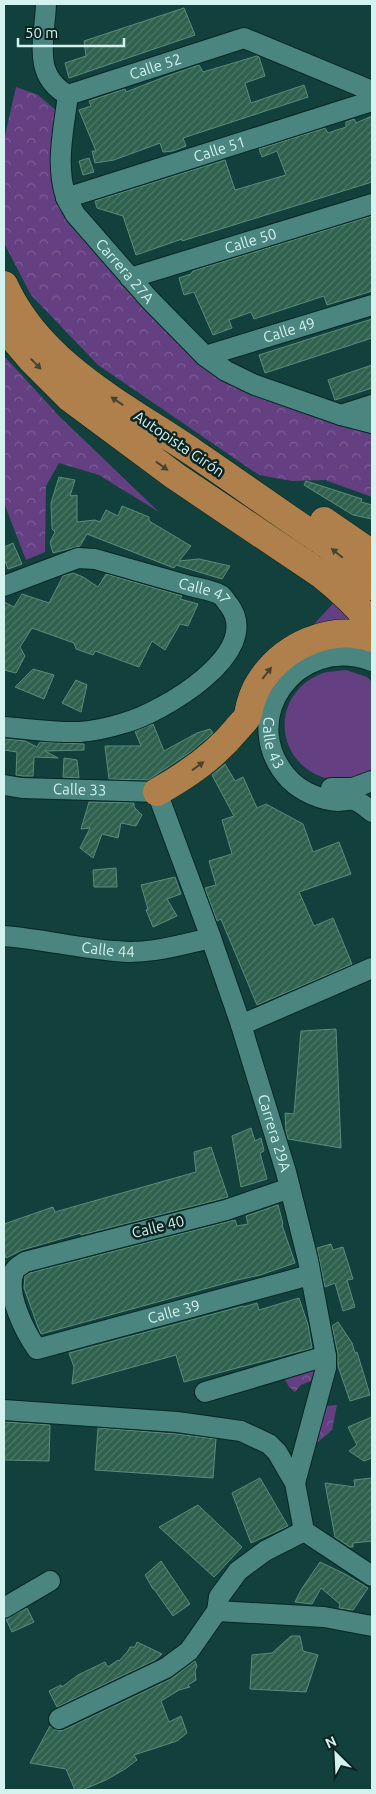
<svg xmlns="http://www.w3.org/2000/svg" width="376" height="1794" viewBox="0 0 376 1794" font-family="Ubuntu,sans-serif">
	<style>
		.grass { fill: #644082 }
		.forest { fill: url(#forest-crowns) }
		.building { fill: url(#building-hatch); stroke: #5a8d79 }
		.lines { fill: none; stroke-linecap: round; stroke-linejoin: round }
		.minor-casing { stroke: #052623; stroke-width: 22 }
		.highway-casing { stroke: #052623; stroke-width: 29 }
		.minor { stroke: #4a857f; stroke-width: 20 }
		.highway { stroke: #af804b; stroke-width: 28 }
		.oneway { fill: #454531 }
		.labels { text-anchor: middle; stroke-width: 5; stroke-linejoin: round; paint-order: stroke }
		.street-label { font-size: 15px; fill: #d4f2ee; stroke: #0c2523 }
	</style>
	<defs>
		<pattern id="forest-crowns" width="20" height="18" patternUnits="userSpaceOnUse" patternTransform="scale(1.25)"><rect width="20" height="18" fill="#644082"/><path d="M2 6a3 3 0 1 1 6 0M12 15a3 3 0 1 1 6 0" fill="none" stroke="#795c94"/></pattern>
		<pattern id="building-hatch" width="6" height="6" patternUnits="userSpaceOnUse" patternTransform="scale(1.25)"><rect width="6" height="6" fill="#2f614f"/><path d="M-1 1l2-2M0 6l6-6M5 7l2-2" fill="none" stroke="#4c7869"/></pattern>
	</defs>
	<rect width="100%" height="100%" fill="#12413d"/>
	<path class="grass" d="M339,597L369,628L305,634Z
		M346,670L367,677L372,682V769C367,772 361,776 355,778C346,781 334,781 325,778C272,761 271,692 323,673C330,671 339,671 346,670Z"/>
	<path class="forest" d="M16,87L38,95L59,113L60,207L231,382L324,420L372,432V497L325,480L292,481L259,475L98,365L31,295L4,243V140Z
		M4,356L61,418L159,512L99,475L59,463L46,486L45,552L26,560L4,503Z
		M310,1363L315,1372L311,1381L301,1385L295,1392L289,1387L282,1374Z
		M337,1405L332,1430L317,1443L311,1439L326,1406Z"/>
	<path class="building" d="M184,8L195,35L69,78L65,63L86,56L84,41Z
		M257,56L259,57L265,76L245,83L251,103L304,85L308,97L183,138L186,146L173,151L163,152L160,143L114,160L95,163L92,151H96L79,110L91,106L89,101L125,89L126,92L167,76L199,65L203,72Z
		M372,116V182L182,241V239L136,255L123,216L97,208L95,201L225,160L235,190L286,175L277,151L262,157L259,149L325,128L328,133L346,127V122L354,119L356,123Z
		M89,158L94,172L83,175L79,161Z
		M372,216V291L327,305L324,296L254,319L251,312L229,320L232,328L213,335L194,292L184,295L179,278L191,274L193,271Z
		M372,319V338L265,373L259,355Z
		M372,365V388L335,400L328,380Z
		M59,477L75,480L70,496L77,495V522L95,520L100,522L106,510L118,516L122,506L149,517V521L191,546L179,561L199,559L230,566L222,579L176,565L174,568L87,534L80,546L53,553L50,542L55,532L52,529L51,503Z
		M306,481L362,499L361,502L372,505V519L353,515L304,485Z
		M13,543L22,564L8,569L4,558V547Z
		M73,573L83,577L98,587L106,574L182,596L180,599L198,604L188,626L180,624L165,650L152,641L139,667L95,651L93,655L76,649L74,643L32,628L20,647L25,656L16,673L4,670V602L14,607L22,594L49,603L63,576Z
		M33,669L54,675L44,699L15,687Z
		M76,680L87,685L81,712L62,703Z
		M153,724L164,751L197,733L210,729L213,733L189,753L148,780L109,779L105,746H141L135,731Z
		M4,739L25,741L37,747L40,742L84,744V750L45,751L58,758L34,757L33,776H23L16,775L17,752L4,750Z
		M64,758L77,760L79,778L63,777Z
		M225,764L235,781L243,777L257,808L266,804L303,824L313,852L339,842L351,874L299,892L314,926L333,918L352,964L257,1005L221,919L217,921L205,888L216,885L209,861L232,854L222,820L234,816L212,775Z
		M89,802L134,803V807L142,815L136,826L121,823L118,838L102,834L93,858L80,848L90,828L81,829Z
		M116,868L117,887H94L93,870Z
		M175,877L181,894L167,899L177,916L153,927L146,910L148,909L141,885Z
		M336,1029L341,1148L288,1139L286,1131L285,1113L294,1114L301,1031Z
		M251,1128L255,1141L261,1138L264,1151L260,1153L267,1179L241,1187L232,1136Z
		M211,1147L228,1197L81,1235V1233L22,1250L6,1258L4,1251V1224L53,1207L55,1212L196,1172L194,1152Z
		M278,1205L283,1224L282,1225L295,1263L260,1275L237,1280L41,1334L38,1327L24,1288L25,1276L30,1273L235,1220L237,1226L248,1224L246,1216Z
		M331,1244L333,1250L343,1247L353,1279L347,1280L355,1307L343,1311L335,1283L325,1287L317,1248Z
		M299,1298L308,1325L312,1348L184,1382L176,1355L72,1384L74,1367L69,1353L243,1306V1307L257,1303L259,1310Z
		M338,1322L352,1343L355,1353L357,1352L370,1395L350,1401L338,1366V1354L332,1326Z
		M372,1417V1458L364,1461L349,1451L357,1445L348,1427Z
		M4,1422L50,1425L49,1461L4,1460Z
		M98,1428L176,1434L216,1439L213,1478L95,1470Z
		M260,1478L288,1526L251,1543L232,1493Z
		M372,1478V1541L353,1543V1547H350L335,1537L325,1483L355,1487L354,1480Z
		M198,1505L242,1547L214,1577L159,1527Z
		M161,1561L190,1604L173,1616L154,1589H153L145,1575Z
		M320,1562L345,1574L368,1588L353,1610L339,1608L340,1604L321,1588L312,1604L295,1602L301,1590Z
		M27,1608L34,1622L12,1632L6,1619Z
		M291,1636H300L303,1651L318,1655L306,1692L250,1689L252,1655L272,1653Z
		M137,1642L162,1654L155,1660L57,1707L49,1691L61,1685L62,1687L78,1675L105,1662L108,1667L118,1660L119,1661L128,1651L130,1647H135Z
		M195,1661L197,1666L195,1671L196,1680L188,1685L190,1687L179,1690L161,1701L169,1722L181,1716L187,1733L177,1741L134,1755L137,1760L125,1769L106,1780L82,1790H75L66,1769L30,1763L50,1726L58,1731L64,1730L171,1679Z"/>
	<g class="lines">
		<defs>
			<g id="minor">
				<path d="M46,4C45,38 31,75 68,95"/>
				<path id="s1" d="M68,95C64,127 55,165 66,197C68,203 72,208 75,214L149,299L205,356L226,371L255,385L341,415L372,423"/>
				<path id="s2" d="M68,95L244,38L372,91"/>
				<path id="s3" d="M66,198L372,101"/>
				<path id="s4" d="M130,278L372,204"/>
				<path id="s5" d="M205,356L372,305"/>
				<path d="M341,415L372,405"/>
				<path id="s6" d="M4,586L78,558L95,559C127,568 158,577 190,586C198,588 216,591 222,596C225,599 227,603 229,605C265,653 161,713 124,723C111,727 94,731 80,732C55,733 29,729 4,727"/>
				<path id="s7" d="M372,661C296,633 234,721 290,780C302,792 321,800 338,801C343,801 348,799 353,800C360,801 367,808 372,812"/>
				<path id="s8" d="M4,785L22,788L157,792L211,938L241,1025L286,1172L308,1260L326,1356V1368L295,1483"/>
				<path d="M331,788H353L372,781"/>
				<path id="s9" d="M4,936C41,939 78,948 115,951C148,955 180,945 211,938"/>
				<path d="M241,1025L372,968"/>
				<path id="s10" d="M290,1188L226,1210L25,1262C21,1265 15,1268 14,1272C5,1293 25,1332 37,1349L310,1275"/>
				<path d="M205,1392L326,1356"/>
				<path d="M4,1410L177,1422L241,1431L269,1444L277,1452L295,1483L304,1531L372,1576"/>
				<path d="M4,1608L50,1581"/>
				<path d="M217,1611L324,1617L372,1626"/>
				<path d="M59,1719L166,1668L189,1651L217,1611L219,1597L238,1571L265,1551L304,1531"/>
			</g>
			<path id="highway" d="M4,285C40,365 125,406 194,453C241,485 287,518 335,550L360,572L372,586
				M4,327L31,359L70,398L175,476L322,575C341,590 357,605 372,624
				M324,521L372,554
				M157,792C187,775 215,756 237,729C240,725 245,721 247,717C249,713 249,707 251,702C253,695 256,688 260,682C283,646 330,624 372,638"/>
		</defs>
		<use href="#minor" class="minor-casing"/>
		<use href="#highway" class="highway-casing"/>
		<use href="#minor" class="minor"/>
		<use href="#highway" class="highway"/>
	</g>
	<defs><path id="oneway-solid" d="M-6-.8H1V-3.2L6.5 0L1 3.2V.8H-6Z" transform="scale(1.25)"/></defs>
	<g class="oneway">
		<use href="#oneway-solid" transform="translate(36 364) rotate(46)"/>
		<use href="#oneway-solid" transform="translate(117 401) rotate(-146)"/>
		<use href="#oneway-solid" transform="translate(162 466) rotate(36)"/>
		<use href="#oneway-solid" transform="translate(337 553) rotate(-141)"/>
		<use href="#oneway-solid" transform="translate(267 673) rotate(-52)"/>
		<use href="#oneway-solid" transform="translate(198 766) rotate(-36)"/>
	</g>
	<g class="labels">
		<g class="street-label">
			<text dy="5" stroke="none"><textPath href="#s2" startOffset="92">Calle 52</textPath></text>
			<text dy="5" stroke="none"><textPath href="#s3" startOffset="161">Calle 51</textPath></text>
			<text dy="5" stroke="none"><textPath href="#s4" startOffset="126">Calle 50</textPath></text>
			<text dy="5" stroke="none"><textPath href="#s1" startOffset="198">Carrera 27A</textPath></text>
			<text dy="5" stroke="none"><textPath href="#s5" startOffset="88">Calle 49</textPath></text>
			<text transform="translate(179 444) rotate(34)" y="5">Autopista Girón</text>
			<text dy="5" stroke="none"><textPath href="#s6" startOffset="210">Calle 47</textPath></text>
			<text dy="5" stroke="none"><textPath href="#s7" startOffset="160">Calle 43</textPath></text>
			<text dy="5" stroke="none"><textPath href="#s8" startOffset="76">Calle 33</textPath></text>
			<text dy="5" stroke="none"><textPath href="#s9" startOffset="105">Calle 44</textPath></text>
			<text dy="5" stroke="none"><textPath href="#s8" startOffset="514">Carrera 29A</textPath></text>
			<text transform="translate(158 1227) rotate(-14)" y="5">Calle 40</text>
			<text dy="5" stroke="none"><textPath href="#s10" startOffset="515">Calle 39</textPath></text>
		</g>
	</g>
	<rect width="376" height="1794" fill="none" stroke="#d4f2ee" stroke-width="10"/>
	<g transform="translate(336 1754) rotate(336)" stroke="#0c2523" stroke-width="4" paint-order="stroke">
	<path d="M0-4L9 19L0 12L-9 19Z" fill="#d4f2ee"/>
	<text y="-8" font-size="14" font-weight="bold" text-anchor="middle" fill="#d4f2ee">N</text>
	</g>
	<path d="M18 38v8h106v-8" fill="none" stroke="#d4f2ee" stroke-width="2.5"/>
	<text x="25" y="38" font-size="15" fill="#d4f2ee" stroke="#0c2523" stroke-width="4" paint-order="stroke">50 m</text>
</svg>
